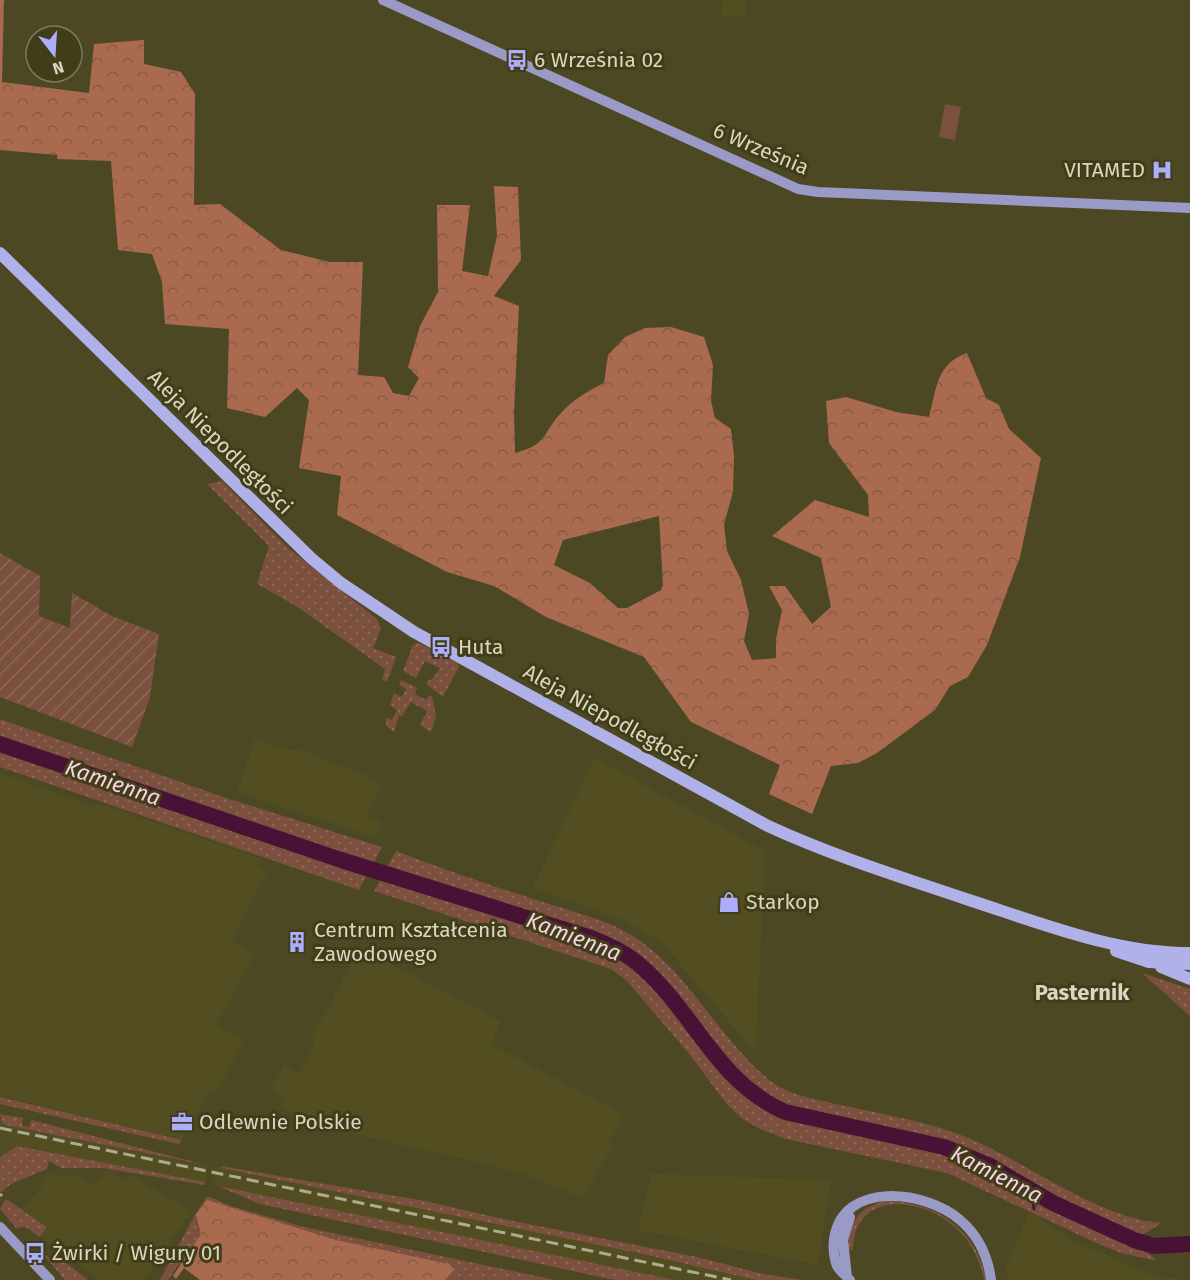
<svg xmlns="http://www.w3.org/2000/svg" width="1190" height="1280" viewBox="0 0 1190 1280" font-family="'Fira Sans',sans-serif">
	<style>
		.built { fill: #534e21 }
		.grass { fill: url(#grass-dots) }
		.forest { fill: url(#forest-crowns); fill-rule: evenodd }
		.garden { fill: url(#garden-furrows) }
		.pitch { fill: #7b503e }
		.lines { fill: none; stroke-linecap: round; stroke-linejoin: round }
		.stream { stroke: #471236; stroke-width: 3 }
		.river { stroke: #471236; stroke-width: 16 }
		.secondary { stroke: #999ac5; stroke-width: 10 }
		.primary { stroke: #afb1e8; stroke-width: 12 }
		.rail { stroke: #adab92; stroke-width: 3; stroke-dasharray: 12 6; stroke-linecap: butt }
		.labels { text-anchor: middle; stroke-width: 6; stroke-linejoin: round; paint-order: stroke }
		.poi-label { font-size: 21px; fill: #d8d7c2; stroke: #413d18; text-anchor: start }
		.street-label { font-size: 21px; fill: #d8d7c2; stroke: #413d18 }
		.water-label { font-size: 22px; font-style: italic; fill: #f6d2e7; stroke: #413d18 }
		.neighbourhood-label { font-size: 22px; font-weight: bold; fill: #d8d7c2; stroke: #413d18 }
	</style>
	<defs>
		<pattern id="grass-dots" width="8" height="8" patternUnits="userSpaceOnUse" patternTransform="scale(1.5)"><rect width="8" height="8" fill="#7b503e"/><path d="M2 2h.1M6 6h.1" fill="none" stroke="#8d6858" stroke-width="1.8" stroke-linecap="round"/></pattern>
		<pattern id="forest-crowns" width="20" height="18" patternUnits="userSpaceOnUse" patternTransform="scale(1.5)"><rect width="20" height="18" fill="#aa6a4f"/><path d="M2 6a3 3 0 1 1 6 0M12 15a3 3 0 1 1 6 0" fill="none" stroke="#855b48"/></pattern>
		<pattern id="garden-furrows" width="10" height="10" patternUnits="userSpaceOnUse" patternTransform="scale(1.5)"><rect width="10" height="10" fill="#7b503e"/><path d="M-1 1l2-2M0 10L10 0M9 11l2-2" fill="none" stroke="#8d6858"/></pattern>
	</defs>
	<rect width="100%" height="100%" fill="#4c4823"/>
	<path class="built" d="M722,0H746V16H721Z
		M255,739L284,749L304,751L377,780L380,789L367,815L382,823L375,837L237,792Z
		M595,758L765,851L756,1048L751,1047L662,943L626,921L532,888Z
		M0,773L95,807L97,803L262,859L258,867L268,871L231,940L255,953L216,1025L244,1040L215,1095L208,1093L182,1140L0,1096Z
		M360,947L501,1022L491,1044L624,1115L608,1144H614L583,1198L516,1171L328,1128L279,1108L285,1099L270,1090L284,1065L299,1073L315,1044L310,1041Z
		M0,1123L208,1166L205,1182L17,1146L0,1156Z
		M215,1167L643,1254L756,1280H671L458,1237L218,1186L212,1180Z
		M106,1170L126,1182L130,1175L191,1211L144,1280H100L41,1237L48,1227L22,1209L43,1185L45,1174L80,1177L94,1186Z
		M651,1174L831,1180L818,1265L638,1230Z
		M1029,1212L1073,1241L1154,1276L1190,1280H1010L1006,1267Z"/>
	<path class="grass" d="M222,481L288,548L377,619L381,629L373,648L396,657L387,682L382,679L385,669L296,606L257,584L269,546L207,484Z
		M419,643L457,663L459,667L443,697L425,683L433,678L440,668L425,661L416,678L403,671L413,645Z
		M401,680L417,688L415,694L426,700L429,695L432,696L436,716L431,732L420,725L427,711L411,702L402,716H399L394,732L386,726V718L392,720L397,710L390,705L394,693L402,697L406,689L399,685Z
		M0,719L229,799L382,847L359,890L0,767Z
		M396,851C444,870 493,886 542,902C571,911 605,919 631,935C690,971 718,1040 772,1082C789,1095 811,1098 831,1103C872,1112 916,1119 955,1133C1021,1156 1093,1218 1162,1223L1134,1240L1157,1261L1121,1253L1099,1244L947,1173L786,1139L760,1129L741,1118L725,1102L690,1055L627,981L611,969L374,891Z
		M1142,973L1190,989V1016Z
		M0,1097L182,1140L179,1144L0,1104Z
		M0,1114L23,1118L22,1126L30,1127L31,1120L206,1165L6,1125L2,1123Z
		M17,1146L205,1182V1185L103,1168H62L49,1161L47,1169L11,1184L0,1193V1157Z
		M221,1166L425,1201L503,1219L697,1257L763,1274L803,1280H756L643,1254L221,1168Z
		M218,1186L675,1280H615L260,1204Z
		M207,1196L234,1207L304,1227L555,1280H202L179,1264L168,1280H160C176,1251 189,1223 207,1196Z
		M6,1199L47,1227L40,1237L26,1227L16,1228L0,1209Z
		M886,1201C935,1201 978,1230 986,1280H984C980,1260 971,1242 956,1228C923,1197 854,1189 853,1250H847C851,1223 856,1207 886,1201Z
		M42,1253L52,1259L56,1255L88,1280H65Z"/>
	<path class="forest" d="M0,0H4L2,82L89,93L94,44L144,40V64L181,72L195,94L194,205L220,204L281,250L330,262H363L358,375L384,377L393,393L409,396L419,378L408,367L420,326L438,292L437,205H470L462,271L488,276L497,236L494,186L518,187L521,260L494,296L519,306L514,412L515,453C549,444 541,434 562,412C574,399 588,391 604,383L608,355L625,337L645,328L671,327L704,337L713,365L711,401L715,418L731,429L734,455L733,492L724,524L727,551L741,580L749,614L744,641L752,660L776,658V639L782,610L769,586H785L812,624L831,607L821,558L772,536L815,500L869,517L868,495L829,443L826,401L846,397L896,412L929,417C937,388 936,364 967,353L986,398L999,405L1009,429L1041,458L1020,557L987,645L968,677L950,686L935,710L877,753L858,763L831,766L812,814L769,794L780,765L691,722L644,657L546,617L494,586L447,572L337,515L341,476L299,468L309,400L297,388L265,417L227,408L229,329L165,324L162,282L152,254L118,250L111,161L57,159V155L0,150ZM659,516L663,585L661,590L627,608H618L590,583L554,565L563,540Z
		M207,1200L336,1240L449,1264L454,1270L445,1280H200L184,1268L176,1279L173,1276L201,1234L196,1214Z"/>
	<path class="garden" d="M0,553L40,576L39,616L70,628L72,593L112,616L159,634L150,697L132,747L0,697Z"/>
	<path class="pitch" d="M945,104L961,107L955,140L939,137Z"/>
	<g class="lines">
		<path class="stream" d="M1032,1191L1034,1209"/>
		<path class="river" d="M0,744L341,860L591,938C611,946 628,954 643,968C695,1014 717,1082 785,1112L944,1147L990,1166L1053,1203L1134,1240L1154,1246L1190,1244"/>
		<path class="secondary" d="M383,0L798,189L818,192L1190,208
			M0,1227L50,1280
			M847,1277L843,1240L850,1217
			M850,1280C846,1275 840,1272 837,1266C834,1258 833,1248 834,1239C843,1179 927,1191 960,1220C978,1235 988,1257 991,1280"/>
		<path class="primary" d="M0,253L311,558L341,583L414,632L768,826C833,856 901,877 969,900C1040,923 1114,953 1190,953
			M1116,951L1149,962L1190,964
			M1161,967L1190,979"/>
		<path class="rail" d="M0,1128L731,1280
			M0,1194L2,1196"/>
	</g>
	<defs>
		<symbol id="bus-bare" viewBox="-9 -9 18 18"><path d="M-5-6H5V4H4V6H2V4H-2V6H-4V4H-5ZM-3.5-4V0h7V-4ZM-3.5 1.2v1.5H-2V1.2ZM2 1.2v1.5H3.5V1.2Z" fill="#adaefb" stroke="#413d18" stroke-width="2.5" paint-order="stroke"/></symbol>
		<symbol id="hospital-bare" viewBox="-9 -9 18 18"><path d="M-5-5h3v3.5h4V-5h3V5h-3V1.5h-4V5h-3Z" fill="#adaefb" stroke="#413d18" stroke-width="2.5" paint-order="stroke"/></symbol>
		<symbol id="shop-bare" viewBox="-9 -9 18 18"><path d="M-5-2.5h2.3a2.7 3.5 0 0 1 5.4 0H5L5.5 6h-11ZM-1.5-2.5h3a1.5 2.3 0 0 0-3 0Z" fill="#adaefb" stroke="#413d18" stroke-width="2.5" paint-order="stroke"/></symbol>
		<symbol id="building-bare" viewBox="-9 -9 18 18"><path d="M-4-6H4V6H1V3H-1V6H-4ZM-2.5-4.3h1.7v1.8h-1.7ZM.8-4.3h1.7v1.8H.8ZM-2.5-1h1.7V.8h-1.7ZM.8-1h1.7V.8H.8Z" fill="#adaefb" stroke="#413d18" stroke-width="2.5" paint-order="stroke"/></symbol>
		<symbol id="office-bare" viewBox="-9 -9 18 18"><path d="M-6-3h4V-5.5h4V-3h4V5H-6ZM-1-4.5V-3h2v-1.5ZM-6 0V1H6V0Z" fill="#adaefb" stroke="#413d18" stroke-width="2.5" paint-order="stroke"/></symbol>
	</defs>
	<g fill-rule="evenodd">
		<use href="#bus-bare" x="502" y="45" width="30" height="30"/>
		<use href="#hospital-bare" x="1147" y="155" width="30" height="30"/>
		<use href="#bus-bare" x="426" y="632" width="30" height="30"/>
		<use href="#shop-bare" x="714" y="887" width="30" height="30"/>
		<use href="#building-bare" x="282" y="927" width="30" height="30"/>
		<use href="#office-bare" x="167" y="1107" width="30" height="30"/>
		<use href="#bus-bare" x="20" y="1238" width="30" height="30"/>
	</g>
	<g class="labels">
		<g class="poi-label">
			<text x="534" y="67">6 Września 02</text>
			<text x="1145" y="177" text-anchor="end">VITAMED</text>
			<text x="458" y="654">Huta</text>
			<text x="746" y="909">Starkop</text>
			<text x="314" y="937">Centrum Kształcenia<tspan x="314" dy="24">Zawodowego</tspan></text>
			<text x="199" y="1129">Odlewnie Polskie</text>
			<text x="52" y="1260">Żwirki / Wigury 01</text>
		</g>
		<g class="street-label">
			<text transform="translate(761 149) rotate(23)" y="7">6 Września</text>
			<text transform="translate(220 442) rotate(45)" y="7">Aleja Niepodległości</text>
			<text transform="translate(610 717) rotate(29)" y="7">Aleja Niepodległości</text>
		</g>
		<g class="water-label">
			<text transform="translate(113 782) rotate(19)" y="8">Kamienna</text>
			<text transform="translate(574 936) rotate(21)" y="8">Kamienna</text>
			<text transform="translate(997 1174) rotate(27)" y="8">Kamienna</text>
		</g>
		<g class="neighbourhood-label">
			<text x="1082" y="1000">Pasternik</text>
		</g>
	</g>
	<g transform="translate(54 54) rotate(163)"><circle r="28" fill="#413d18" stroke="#7d7b5c" stroke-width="1.5"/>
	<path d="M0-4.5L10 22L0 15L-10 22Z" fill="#adaefb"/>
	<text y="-9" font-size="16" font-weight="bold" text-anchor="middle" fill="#d8d7c2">N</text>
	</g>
</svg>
